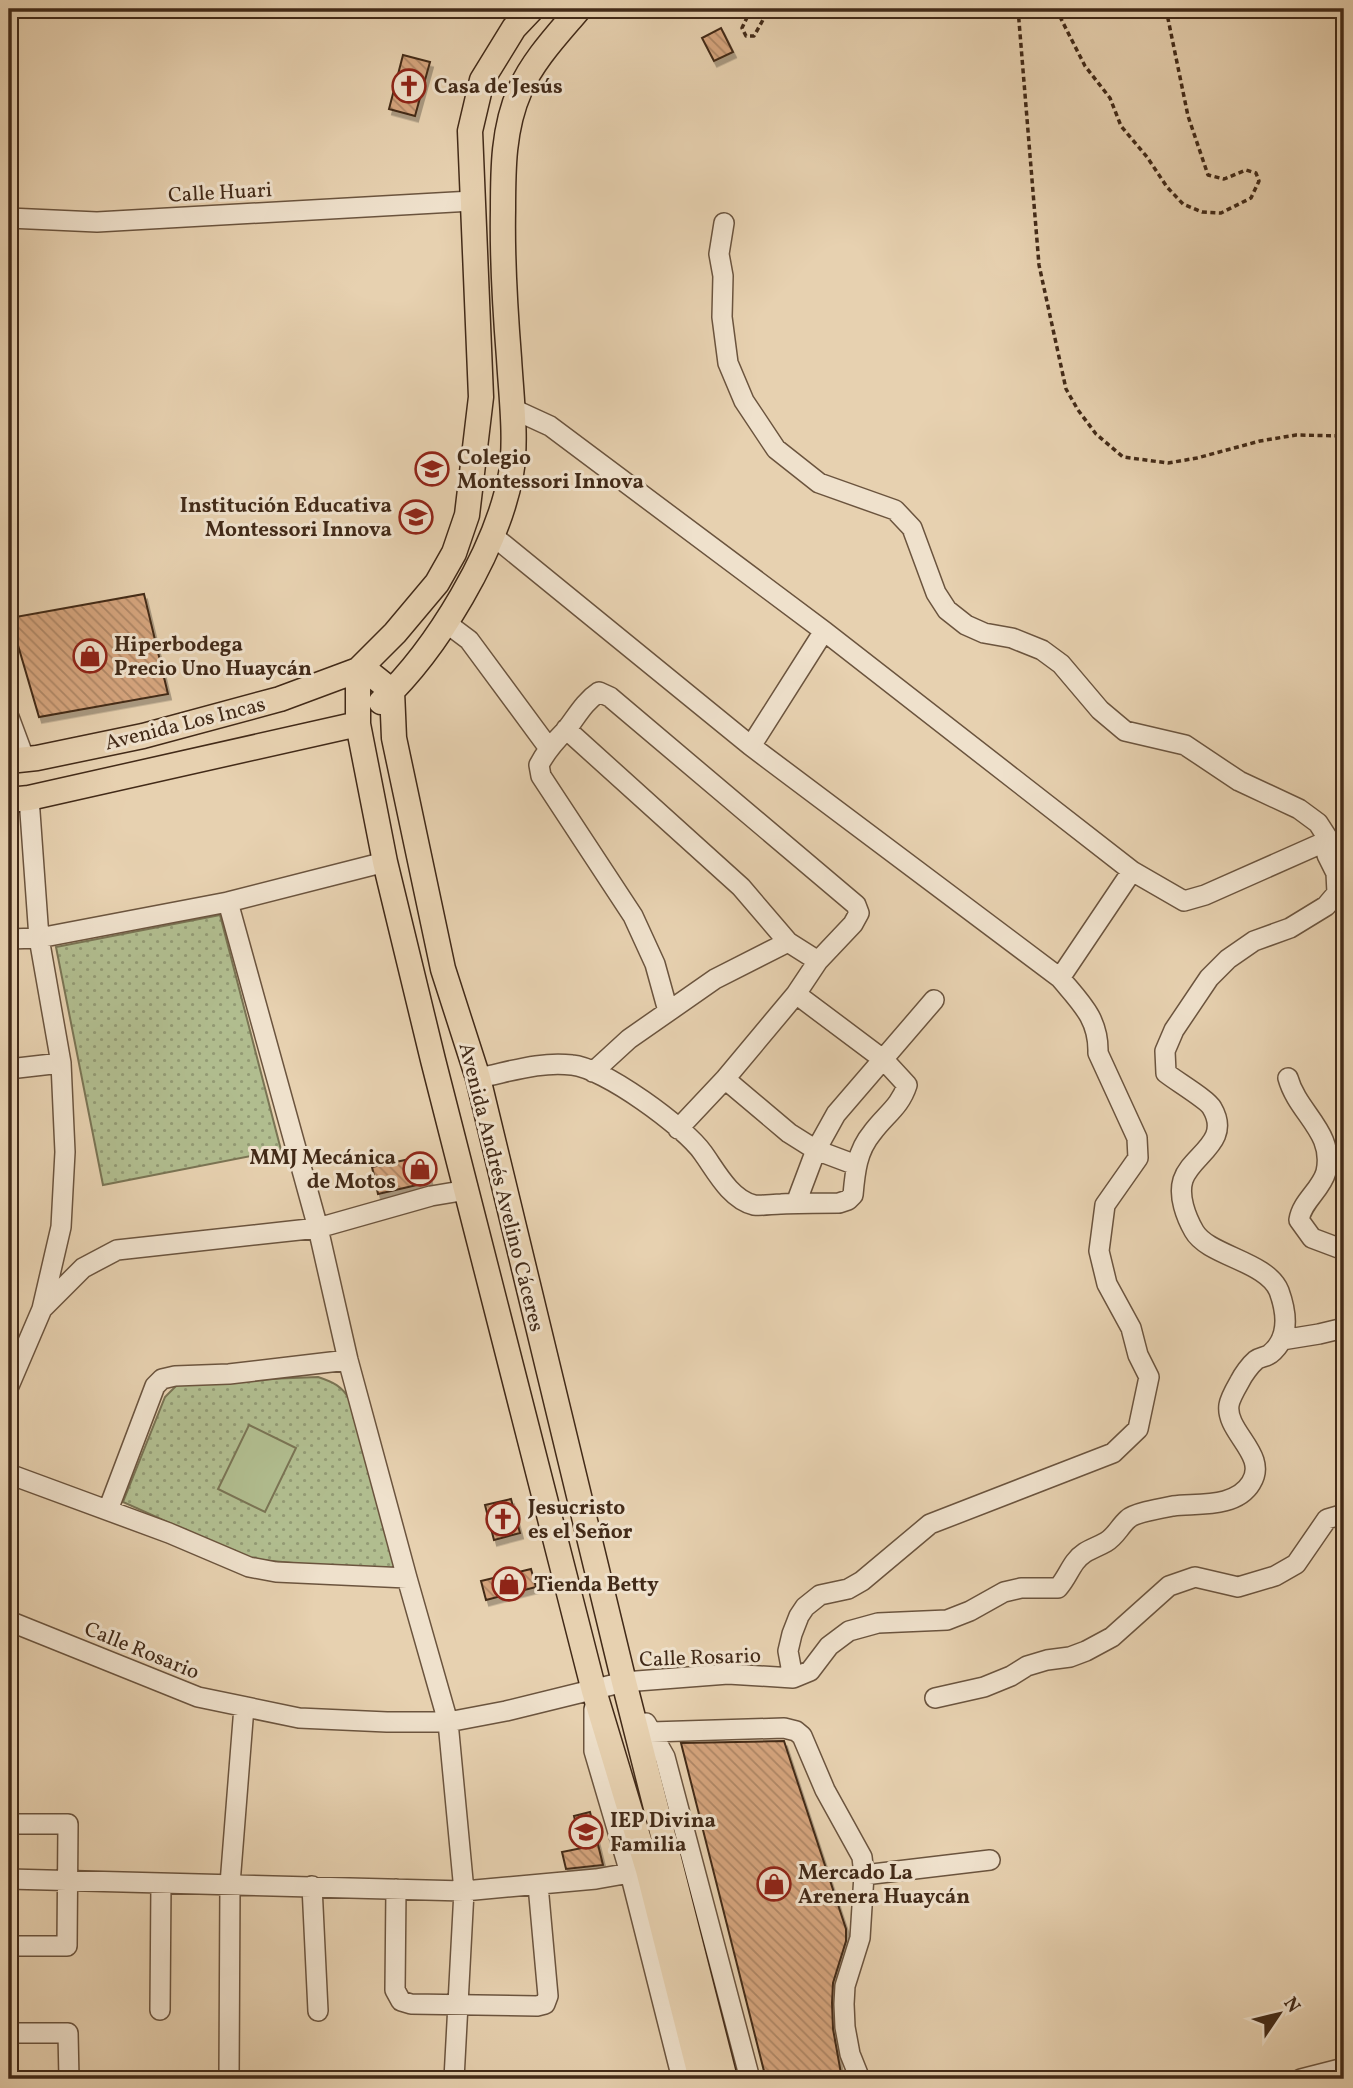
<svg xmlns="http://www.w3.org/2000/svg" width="1353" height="2088" viewBox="0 0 1353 2088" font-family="Vollkorn,serif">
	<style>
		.green { fill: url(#green-dots); stroke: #7a7454; stroke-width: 2 }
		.pitch { fill: #b1bd8f; stroke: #7a7454; stroke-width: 2 }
		.building { fill: url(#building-back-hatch); stroke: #422a18; stroke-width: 2; filter: url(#shadow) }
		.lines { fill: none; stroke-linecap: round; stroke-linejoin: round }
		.minor-casing { stroke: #6b543e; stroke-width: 22 }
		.major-casing { stroke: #422a18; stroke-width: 27 }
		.path { stroke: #422a18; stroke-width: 3.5; stroke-dasharray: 5 3.5; stroke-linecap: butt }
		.minor { stroke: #efe1cc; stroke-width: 19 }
		.major { stroke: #e7d1b0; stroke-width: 24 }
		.labels { text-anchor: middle; stroke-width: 6; stroke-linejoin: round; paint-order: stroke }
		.poi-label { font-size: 21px; font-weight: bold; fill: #422a18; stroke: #efe1cc; text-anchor: start }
		.street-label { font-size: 21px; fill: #422a18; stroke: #efe1cc }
	</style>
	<defs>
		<pattern id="green-dots" width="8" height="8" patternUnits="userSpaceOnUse" patternTransform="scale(1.75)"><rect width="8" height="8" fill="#b1bd8f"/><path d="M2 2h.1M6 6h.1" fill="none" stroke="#929a74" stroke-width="1.8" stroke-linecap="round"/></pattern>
		<pattern id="building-back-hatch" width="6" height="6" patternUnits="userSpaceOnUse" patternTransform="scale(1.75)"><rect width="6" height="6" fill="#d6a57e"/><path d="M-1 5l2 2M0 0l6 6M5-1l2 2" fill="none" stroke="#af8766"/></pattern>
		<filter id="shadow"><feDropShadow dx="3" dy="5.5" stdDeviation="0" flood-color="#0004"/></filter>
	</defs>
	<rect width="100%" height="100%" fill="#e7d1b0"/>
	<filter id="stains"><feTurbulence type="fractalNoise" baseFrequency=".00286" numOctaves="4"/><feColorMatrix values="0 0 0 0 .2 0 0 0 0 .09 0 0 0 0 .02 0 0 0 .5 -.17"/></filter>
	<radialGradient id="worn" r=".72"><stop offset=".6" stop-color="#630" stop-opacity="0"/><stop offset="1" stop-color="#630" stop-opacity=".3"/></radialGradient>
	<path class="green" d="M220,915L281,1150L103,1185L56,947Z
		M318,1377C333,1382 342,1386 350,1400L398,1573L250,1559L123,1502L165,1397L178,1384L188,1382Z"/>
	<path class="pitch" d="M249,1425L296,1448L265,1512L218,1489Z"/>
	<path class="building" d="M721,28L733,52L714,61L702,38Z
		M403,55L430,62L415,116L389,109Z
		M144,594L168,694L39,717L10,618Z
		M424,1156L430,1182L378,1194L372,1167Z
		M511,1499L520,1533L494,1540L485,1505Z
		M531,1569L536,1587L486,1600L481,1581Z
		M784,1741L846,1929V1941L833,1983L832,2003L833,2029L842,2079H766L681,1743Z
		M590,1812L603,1865L566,1869L562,1852L582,1848L574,1816Z"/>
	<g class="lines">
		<defs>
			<path id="minor" d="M9,218L97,222L472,201
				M513,409L550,426L824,631L1132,871L1184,901L1205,895L1329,840
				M492,535L751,746L1060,978C1081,1003 1099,1019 1098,1053L1137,1138L1138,1158L1105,1205L1099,1251L1107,1284L1131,1328L1138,1355L1149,1377L1138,1429L1113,1453L930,1524L862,1581L848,1589L820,1595L805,1607L799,1616L792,1634L788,1651L793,1678
				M445,622L469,640L548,747
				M9,717L25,760
				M566,729L741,887L788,942L818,961
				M751,746L824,631
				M228,902L318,1228L348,1360L407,1578L448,1722L464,1891L454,2079
				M9,939L39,938L228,902L385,862
				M1060,978L1132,871
				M668,1011L655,964L633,916L541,776L539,765C546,751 555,741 566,730C577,716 584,702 599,692L610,697L856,905L859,913L853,924L818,961L796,994L725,1079L678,1129
				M9,1069L61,1063
				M593,1072L629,1039L715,979L788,942
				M478,1078C509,1072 540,1061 572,1065C604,1068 685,1127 703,1153C716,1171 730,1199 754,1205C762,1206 773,1204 781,1204C800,1203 820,1203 839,1203L848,1200L853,1195C855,1172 857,1151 872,1133C885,1115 900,1107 907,1085L884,1060L796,994
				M1288,1078C1298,1114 1335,1132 1326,1172C1321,1190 1302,1201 1299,1220L1312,1238L1344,1250
				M725,1079L789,1133L816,1150L856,1165
				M796,1203L816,1150L836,1114L934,1000
				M43,1308L83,1268L117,1250L318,1228L431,1196L467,1190
				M1282,1340L1319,1334L1344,1328
				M9,1386L42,1309L61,1227L65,1152L61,1063L39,938L29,798
				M9,1474L169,1533L249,1567L276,1572L407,1578
				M108,1510L155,1386L162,1379L175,1376L229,1374L348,1360
				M9,1621L198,1697L299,1718L387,1722H448L506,1711L624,1682L728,1674L793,1678L810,1671L829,1646L849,1631L878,1623L947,1620L970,1611L1004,1592L1021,1588H1058C1066,1579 1069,1570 1075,1562C1084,1550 1094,1549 1106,1542C1116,1536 1119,1527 1128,1519C1134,1513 1163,1508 1173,1506C1198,1503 1236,1508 1251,1483C1269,1455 1225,1432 1229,1405C1230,1398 1236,1388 1240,1381C1243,1375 1250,1365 1256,1360C1260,1357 1266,1357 1270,1354C1290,1338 1287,1313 1279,1291C1267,1261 1208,1256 1194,1231C1186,1217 1178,1196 1183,1180C1191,1155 1232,1142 1212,1108C1208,1100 1176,1081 1166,1073L1165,1051L1174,1030L1209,978L1228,959L1254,941L1290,928L1326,906L1337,893L1336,873L1327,855L1329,840L1318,823L1299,809L1239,781L1185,745L1125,731L1100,710L1061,664L1042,650L1012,638L984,633L966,625L947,610L936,593L912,528L895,510L819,483L776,449L744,401L728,363L722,317L723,276L719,254L724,223
				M935,1698L984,1687L1011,1676L1027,1666L1047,1660L1070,1657L1086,1651L1112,1637L1169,1586L1195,1577L1238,1587L1275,1576L1296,1564L1327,1519L1344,1514
				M594,1709V1751L630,1873L682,2079
				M646,1723L665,1757L750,2079
				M651,1732L784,1728L796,1731L802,1736L825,1790L862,1857L864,1875L860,1938L845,1986L844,2004L845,2027L850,2054L860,2079
				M864,1875L990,1860
				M9,1879L464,1891L596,1879L630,1873
				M312,1886L318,2011
				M396,1889L395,1990L401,2001L411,2004L537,2006L545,2004L548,1996L538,1885
				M9,1946H67L68,1824H10
				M160,2010L161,1883
				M9,2033H68L69,2079
				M229,2079L230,1884L244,1707
				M1301,2079L1344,2068"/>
			<path id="major" d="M532,9L514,28L482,80L470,131L481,397L467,515L454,553L437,583L395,633L358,670V724L385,862L433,1060L594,1691L648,1870L701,2079
				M358,670L372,675L392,691L394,738L443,969L478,1078L624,1682L725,2079
				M381,702C437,649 497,550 511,474C517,441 511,393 509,358C505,308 502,260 503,210C503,170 503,128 520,90C533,60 558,34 579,9
				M9,761L37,758L143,736L280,699L358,670
				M9,800L29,798L358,724"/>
		</defs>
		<use href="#minor" class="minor-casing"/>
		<use href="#major" class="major-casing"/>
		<path class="path" d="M751,9L742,28L746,36H754L769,9
			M1018,9L1039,265L1066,389L1078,410L1096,434L1123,457L1168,463L1197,458L1260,441L1296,435L1344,436
			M1056,9L1085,66L1110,98L1121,126L1147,157L1167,187L1183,204L1202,212L1221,213L1251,198L1259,181L1256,173L1246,170L1224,179L1208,175L1188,116L1166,9"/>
		<use href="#minor" class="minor"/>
		<use href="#major" class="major"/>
	</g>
	<defs>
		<symbol id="church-ring" viewBox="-11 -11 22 22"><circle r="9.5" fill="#efe1cc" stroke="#8f2418" stroke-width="1.5"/><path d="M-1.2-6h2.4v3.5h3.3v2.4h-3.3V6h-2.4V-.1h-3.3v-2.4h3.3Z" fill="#8f2418"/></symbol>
		<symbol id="school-ring" viewBox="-11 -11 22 22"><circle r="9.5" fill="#efe1cc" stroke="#8f2418" stroke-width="1.5"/><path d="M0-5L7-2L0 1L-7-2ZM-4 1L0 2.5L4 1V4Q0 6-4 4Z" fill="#8f2418"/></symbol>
		<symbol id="shop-ring" viewBox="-11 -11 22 22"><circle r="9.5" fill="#efe1cc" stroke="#8f2418" stroke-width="1.5"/><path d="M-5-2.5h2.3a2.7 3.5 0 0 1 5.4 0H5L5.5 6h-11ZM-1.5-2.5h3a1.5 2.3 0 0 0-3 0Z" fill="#8f2418"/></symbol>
	</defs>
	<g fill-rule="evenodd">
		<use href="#church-ring" x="390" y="67" width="38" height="38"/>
		<use href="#school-ring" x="413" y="450" width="38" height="38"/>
		<use href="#school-ring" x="397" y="498" width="38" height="38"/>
		<use href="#shop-ring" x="71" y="637" width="38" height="38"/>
		<use href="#shop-ring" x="401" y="1150" width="38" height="38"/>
		<use href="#church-ring" x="484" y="1500" width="38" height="38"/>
		<use href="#shop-ring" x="490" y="1565" width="38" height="38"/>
		<use href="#school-ring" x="567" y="1813" width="38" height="38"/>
		<use href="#shop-ring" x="755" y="1865" width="38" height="38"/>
	</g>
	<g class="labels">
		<g class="poi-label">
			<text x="434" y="93">Casa de Jesús</text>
			<text x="457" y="464">Colegio<tspan x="457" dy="24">Montessori Innova</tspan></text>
			<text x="392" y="512" text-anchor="end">Institución Educativa<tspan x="392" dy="24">Montessori Innova</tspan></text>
			<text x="114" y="651">Hiperbodega<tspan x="114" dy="24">Precio Uno Huaycán</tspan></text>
			<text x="396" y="1164" text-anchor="end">MMJ Mecánica<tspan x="396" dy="24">de Motos</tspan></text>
			<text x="528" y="1514">Jesucristo<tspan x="528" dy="24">es el Señor</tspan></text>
			<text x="534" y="1591">Tienda Betty</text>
			<text x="610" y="1827">IEP Divina<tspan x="610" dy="24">Familia</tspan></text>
			<text x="798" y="1879">Mercado La<tspan x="798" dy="24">Arenera Huaycán</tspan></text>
		</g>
		<g class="street-label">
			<text transform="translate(220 192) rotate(-3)" y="7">Calle Huari</text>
			<text transform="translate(185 723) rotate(-14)" y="7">Avenida Los Incas</text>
			<text transform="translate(502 1187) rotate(76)" y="7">Avenida Andrés Avelino Cáceres</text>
			<text transform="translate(142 1650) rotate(22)" y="7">Calle Rosario</text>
			<text transform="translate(700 1657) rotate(-2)" y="7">Calle Rosario</text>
		</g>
	</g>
	<rect width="1353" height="2088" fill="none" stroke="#e7d1b0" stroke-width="35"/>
	<rect x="10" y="10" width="1332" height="2067" fill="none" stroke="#422a18" stroke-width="3.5"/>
	<rect x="18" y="18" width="1318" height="2053" fill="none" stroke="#422a18" stroke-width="2"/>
	<g transform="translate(1279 2014) rotate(55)" stroke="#efe1cc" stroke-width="5" paint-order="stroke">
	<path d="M0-5L12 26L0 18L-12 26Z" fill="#422a18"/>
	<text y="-10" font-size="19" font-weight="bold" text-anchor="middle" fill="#422a18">N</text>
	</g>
	<rect width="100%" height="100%" filter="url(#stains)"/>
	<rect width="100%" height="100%" fill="url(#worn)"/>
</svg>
